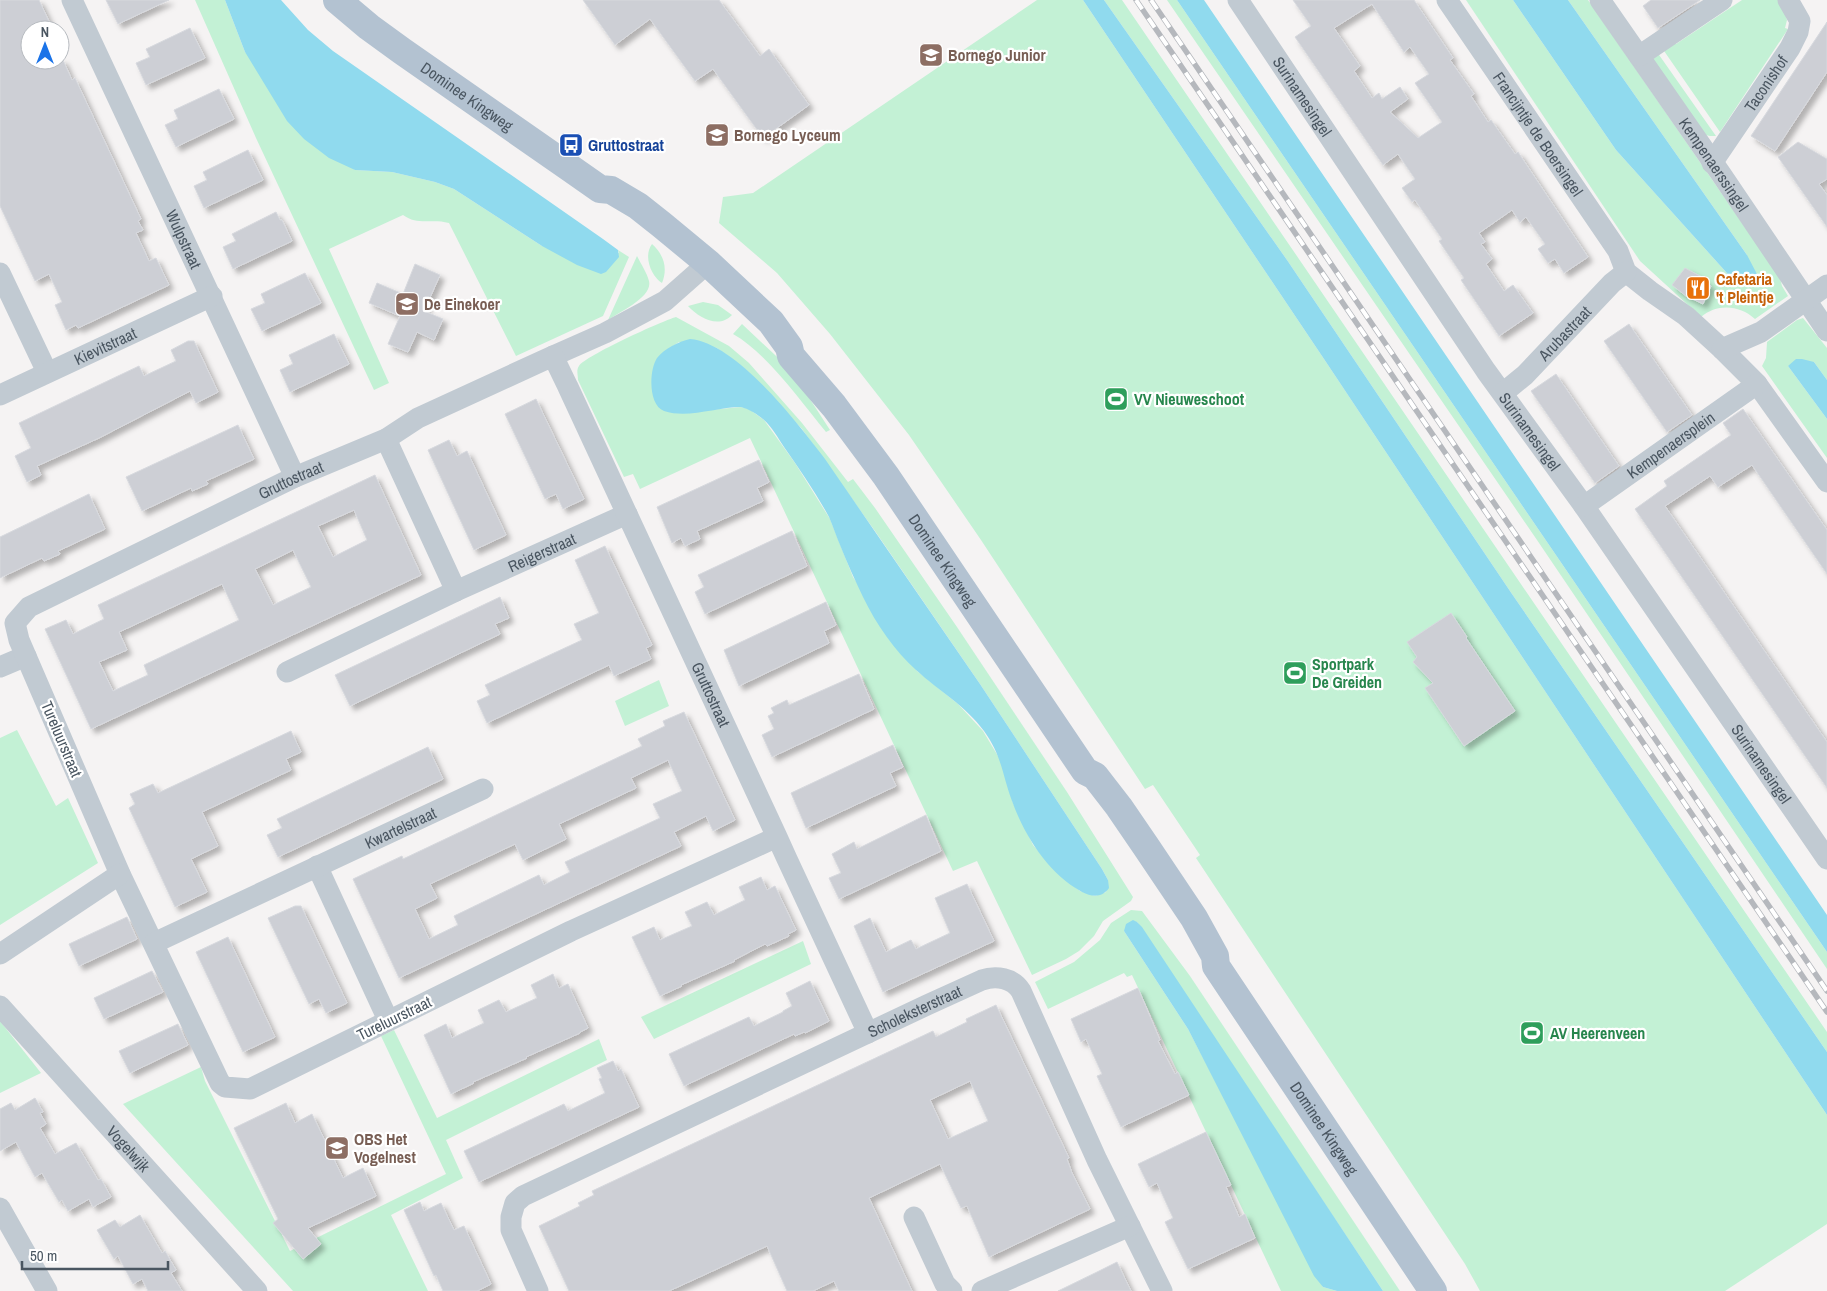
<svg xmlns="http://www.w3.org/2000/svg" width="1827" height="1291" viewBox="0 0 1827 1291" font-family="'Archivo Narrow',sans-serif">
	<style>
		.green { fill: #c3f1d5; fill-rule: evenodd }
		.water { fill: #90daee }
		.building { fill: #cdcfd5; stroke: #d7d9de; fill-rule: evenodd; filter: url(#shadow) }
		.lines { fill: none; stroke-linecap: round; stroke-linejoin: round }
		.minor { stroke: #c1cad2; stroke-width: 21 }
		.major { stroke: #b3c2d1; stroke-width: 28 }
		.rail-casing { stroke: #b5b8bd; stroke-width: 5.5 }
		.rail { stroke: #fff; stroke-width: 4; stroke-dasharray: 11; stroke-linecap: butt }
		.labels { text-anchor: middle; stroke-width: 4.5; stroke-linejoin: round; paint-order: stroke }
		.education-label { font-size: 16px; font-weight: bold; fill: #785e54; stroke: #fff; text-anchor: start }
		.street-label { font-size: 16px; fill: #4a5661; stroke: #fff }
		.transit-label { font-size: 16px; font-weight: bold; fill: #164399; stroke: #fff; text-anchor: start }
		.food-label { font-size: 16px; font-weight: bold; fill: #c56008; stroke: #fff; text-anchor: start }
		.leisure-label { font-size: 16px; font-weight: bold; fill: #27864d; stroke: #fff; text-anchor: start }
	</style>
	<defs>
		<filter id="shadow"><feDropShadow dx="4.5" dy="4.5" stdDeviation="2.5" flood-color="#0004"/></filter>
	</defs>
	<rect width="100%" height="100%" fill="#f5f3f3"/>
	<path class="green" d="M195,0H225L245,52L355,170L392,172L435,182L454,189L542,246L619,253L618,250L629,257L603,316L516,356L449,223C432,218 418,226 403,215L329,249L389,383L374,390L256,138Z
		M1037,0H1083L1324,359L1827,1115V1224L1725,1291H1480L1465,1264L1196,858L1200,855L1153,785L1145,789L981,540L909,435L830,334L777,273L719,223L723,197L753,193Z
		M1104,0H1122L1827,1032V1052L1512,594L1287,260Z
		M1167,0H1177L1827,952V969L1537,540Z
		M1466,0H1513L1616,150L1735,282L1747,255L1568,0H1588L1780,278L1782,286L1788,296L1755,319C1740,305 1717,303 1701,317L1640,261Z
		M1742,0H1781L1787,20L1785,28L1788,29L1720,132L1662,48L1668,44H1676Z
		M1657,52L1716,136H1710L1701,134L1653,60Z
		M652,244C664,255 668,268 662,283C651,276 643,256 652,244Z
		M637,256C641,264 647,273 649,281C653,297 619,312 608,320Z
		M703,302L718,305L732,315C719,329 699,318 688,306Z
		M676,317L729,346L749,363L802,423L848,482L853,479L875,508L957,627L1067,792L1133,897L1131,901L1103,921L1094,936L1079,951L1066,959L1032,975L977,861L953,871L750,438L640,489L633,474L624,477L578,380C578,375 576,370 579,366C585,356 662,321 676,317ZM679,342L717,348L745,369L802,429L875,531L980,684L1102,869L1108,880L1106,892L1095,896L1080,891L1067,881L1056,871L1033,845L1013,803L1001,761L983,731L958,704L917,671L853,577L830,519L795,463L764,420L749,409L741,407L676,413L652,390C654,359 653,359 679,342Z
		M1803,318L1827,348V380L1814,362L1788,366L1827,419V458L1762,366L1766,358L1767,342L1797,320Z
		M742,324L791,370L830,430L826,432C801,402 767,353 733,334Z
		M659,680L669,706L625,726L615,701Z
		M17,730L56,806L68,798L98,863L0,925V738Z
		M1131,910L1142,911L1190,976L1400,1291H1383L1137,922L1124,931L1188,1029L1323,1287L1337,1291H1281L1132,975L1127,977L1124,973L1048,1009L1035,982L1074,962L1100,940L1111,923Z
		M803,941L811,964L654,1039L641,1017Z
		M0,1021L41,1073L0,1093Z
		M394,1030L437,1118L599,1039L607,1060L446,1140L463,1178L391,1215L428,1291H293L123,1104L201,1067L205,1081L290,1251L446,1174L381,1036Z"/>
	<path class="water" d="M225,0H281L308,30L333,51L603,239L618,250L619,257L606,272L601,274L577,265L542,246L454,189L435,182L392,172L355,170L329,158L304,139L287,121L245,52Z
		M1083,0H1104L1287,260L1512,594L1827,1052V1115L1324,359Z
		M1177,0H1204L1827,915V952Z
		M1513,0H1568L1747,255L1758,276L1752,281L1742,285L1735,282L1616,150Z
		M690,339C737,343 798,424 825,459L980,684L1102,869L1108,880L1109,888C1102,898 1092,897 1082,892C1048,873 1025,837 1012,801C1002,774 1002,756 984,731C966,706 939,691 916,670C895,651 876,624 863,597C855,580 847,563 840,545C836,536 833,526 829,517C816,493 800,470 784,447C778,438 772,427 764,420C757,414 749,409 741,407C716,407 688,419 664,411C648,405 649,370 657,358C665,348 678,342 690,339Z
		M1796,359H1802L1814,362L1827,380V419L1788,366Z
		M1133,920L1137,922L1142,927L1383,1291H1337L1323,1287L1314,1276L1188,1029L1124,931L1126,924Z"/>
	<path class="building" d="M0,0H39L53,30H30V60H63L72,80L75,78L141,219L138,221L143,230L136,233L149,261L156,258L169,285L78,328L76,325L66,330L55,305L62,302L49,274L35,281L0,206Z
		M106,0H169L118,24Z
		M583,0H719L760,56L769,49L809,105L763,138L713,69L695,81L650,19L615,45Z
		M1293,0H1414L1453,58L1450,60L1474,94L1471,96L1488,122L1491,120L1515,154L1518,152L1588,257L1564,273L1555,259L1548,263L1538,249L1545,244L1526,217L1520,222L1512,210L1479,233L1485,242L1481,244L1492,259L1486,264L1504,291L1513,285L1533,313L1499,336L1461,280L1464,278L1439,241L1442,239L1415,200L1412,202L1402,188L1415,179L1398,154L1383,165L1295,37L1311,26ZM1372,4L1404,52L1410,47L1429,74L1415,83L1442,122L1418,138L1390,112L1408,99L1400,87L1382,99L1379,93L1372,98L1354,71L1360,66L1334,28Z
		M1651,0H1700L1658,28L1643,6Z
		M1827,22V72L1775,151L1751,136Z
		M190,28L205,58L146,85L136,63L150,57L146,49Z
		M219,89L234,119L176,147L165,125L178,119L174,110Z
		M1798,142L1827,159V179L1819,184L1827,195V227L1778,157Z
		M248,150L263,180L204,208L194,186L207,180L203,172Z
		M276,212L280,220H282L292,241L233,269L223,247L236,241L232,234Z
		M415,264L440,275L424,311L443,319L434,340L417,332L408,352L388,344L400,316L369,303L377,283L403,294Z
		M1685,268L1700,276L1711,286L1703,304L1686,296L1672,285Z
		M305,273L321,303L262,331L251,309L265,303L261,294Z
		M1629,324L1692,415L1667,432L1604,341Z
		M334,334L349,364L290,392L280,370L293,364L289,355Z
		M188,341H194L218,392L196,403L190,391L99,438L37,466L41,475L27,482L15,456L31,448L19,423L139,366L144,376L176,361L171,350Z
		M1556,374L1619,466L1595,483L1531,391Z
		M536,399L584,499L563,509L556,494L545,499L505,414Z
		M1743,409L1827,530V574L1752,465L1718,487L1710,476L1665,506L1827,742V788L1635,509L1667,486L1664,481L1731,435L1723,423Z
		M238,425L254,459L206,481L208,484L192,491L191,488L142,511L126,477Z
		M449,440L457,456L467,451L506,535L474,550L428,450Z
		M759,460L769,482L757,488L763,501L697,531L700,539L685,546L681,538L672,543L657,507Z
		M375,475L421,575L91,729L45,629L66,620L73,634L104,619L98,605ZM354,510L367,540L333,557L318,526ZM293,550L311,587L273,605L255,569ZM222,584L239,620L144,665L148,675L113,691L99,662L127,650L119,632Z
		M89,494L105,529L58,551L60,554L51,558L44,561L42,558L0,578V537Z
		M792,531L807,566L705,614L695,592L704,587L698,575Z
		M605,546L652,645L646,648L651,659L614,676L609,665L487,723L477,701L490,695L485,685L582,640L574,624L599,613L575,560Z
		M500,597L509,618L495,624L500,634L350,706L335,675Z
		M826,602L836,625L824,631L829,643L739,686L724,650Z
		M1451,613L1467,637L1466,638L1515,711L1464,746L1425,688L1433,683L1413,662L1417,657L1407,642Z
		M859,674L874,709L772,757L762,735L774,729L768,716L774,713L771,708L787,700L789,705Z
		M684,712L735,820L713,831L706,816L674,832L681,846L399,978L353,879L402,856L403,859L642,746L638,739L665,726L663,721ZM668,760L682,791L653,804L660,818L565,862L570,872L544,885L539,875L454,916L458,925L429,939L415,909L437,898L430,884L515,844L523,860L566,839L559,824L636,788L631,778Z
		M291,731L301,752L286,759L291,770L202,812L218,846L191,859L207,892L175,907L129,808L135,804L130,794L153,784L158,793Z
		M893,745L903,767L890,773L896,786L806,828L791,793Z
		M428,747L443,779L278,857L267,835L282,828L277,819Z
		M926,815L941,851L839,899L829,878L841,873L832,854L854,842L857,849Z
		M761,877L767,890L775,886L796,930L788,934L789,936L767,946L765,944L734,960L735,961L681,985L682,986L660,996L632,937L654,927L660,940L692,926L685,912L707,902L714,915L745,900L739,887Z
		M967,884L994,941L883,992L854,926L870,918L886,952L911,940L916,949L950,933L935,898Z
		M295,906H301L347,1003L326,1013L319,999L309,1004L268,918Z
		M127,917L137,939L79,966L69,944Z
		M228,937L275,1037L243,1052L196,952Z
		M152,971L163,992L104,1019L94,998Z
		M553,974L559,988L568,984L588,1028L580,1032V1033L526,1057L527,1058L473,1082L474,1083L451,1094L424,1035L446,1024L452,1038L484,1023L478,1010L499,1000L506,1012L537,998L531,985Z
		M810,981L829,1021L805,1033L804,1032L795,1036L794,1034L684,1086L669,1054L749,1017L754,1026L783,1012V1011L792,1006L786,993Z
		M1138,988L1160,1040L1158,1041L1175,1074L1178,1072L1189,1095L1121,1127L1097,1076L1102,1074L1086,1039L1081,1042L1071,1019Z
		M996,1005L1069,1158L1067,1159L1072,1173L1090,1209L989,1257L967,1206L961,1208L940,1164L869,1198L912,1291H839L834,1281L813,1291H787L767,1246L669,1291H569L539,1226L580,1206L578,1203L594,1195L592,1191L933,1031L936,1037L967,1022L966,1019ZM970,1081L988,1121L948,1139L930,1100Z
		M178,1024L188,1045L130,1073L119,1051Z
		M613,1061L618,1071L621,1069L639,1107L479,1182L464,1151L564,1104L568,1111L605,1093L599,1079L602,1078L597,1068Z
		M35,1098L43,1112L40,1113L46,1124L40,1128L55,1154L76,1143L98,1180L101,1179L111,1197L93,1207L89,1199L68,1211L62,1200L59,1202L42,1173L35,1177L16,1142L0,1151V1109L11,1103L15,1110Z
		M286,1103L295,1123L312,1114L343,1178L363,1168L376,1196L308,1228L321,1244L303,1259L273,1223L278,1219L234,1128Z
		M1206,1132L1231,1185L1226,1187L1239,1217L1245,1214L1255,1238L1188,1269L1165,1222L1173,1218L1157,1183L1149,1187L1138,1164Z
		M420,1202L424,1211L441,1203L454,1230L464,1226L491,1284L477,1291H443L436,1275L434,1276L404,1210Z
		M140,1215L162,1253L165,1251L176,1270L171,1273L182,1291H148L142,1279L133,1284L118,1256L114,1259L97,1230L115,1220L120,1227Z
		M1117,1262L1131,1291H1058L1097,1272Z"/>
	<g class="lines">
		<g class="minor">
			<path id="s1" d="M72,0L295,477"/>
			<path id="s2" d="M1238,0L1486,371L1584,506L1827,859"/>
			<path id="s3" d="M1447,0L1618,251L1626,272L1650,291L1686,316L1722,349L1757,384L1827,482"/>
			<path id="s4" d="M1600,0L1721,174L1827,331"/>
			<path d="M1639,56L1722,0"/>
			<path id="s5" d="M1712,163L1790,48L1798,32L1800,21L1788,0"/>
			<path d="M0,273L47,372"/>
			<path d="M1722,349L1761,332L1827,285"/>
			<path d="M553,356L605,333L665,301L708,263"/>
			<path id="s6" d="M1503,393L1525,375L1612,283L1626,272"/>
			<path id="s7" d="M0,395L212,296"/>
			<path id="s8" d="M1584,506L1757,384"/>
			<path id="s9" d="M456,591L627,514"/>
			<path d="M0,667L26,656"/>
			<path d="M287,672L456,591L386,439"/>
			<path id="s10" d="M777,837L571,931L250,1089L225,1087L220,1083L120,874L19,640L15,623L29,607L295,477L386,439L418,418L553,356L568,387C638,537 708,687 777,837L787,859L868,1033"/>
			<path d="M317,866L388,1020"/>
			<path id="s11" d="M154,943L483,789"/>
			<path d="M0,954L120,874"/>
			<path id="s12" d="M0,1006L257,1291"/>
			<path d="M0,1208L47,1291"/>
			<path d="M914,1217L945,1284L952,1291"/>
			<path id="s13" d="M538,1291L511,1230V1217L515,1203L523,1196L927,1005L982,980C996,975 1013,978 1021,991L1097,1160L1162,1291"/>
			<path d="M982,1291L1130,1226"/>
		</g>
		<path class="major" id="s14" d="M337,0L369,27L402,51L570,168L600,189L611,190L638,206L662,225L708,263L771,322L789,347L791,356L834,406L886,476L1085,771L1095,776L1119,807L1147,848L1194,918L1215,956L1216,966L1433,1291"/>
		<defs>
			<path id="rail" d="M1136,0L1827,1012
				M1151,0L1827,991"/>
		</defs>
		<use href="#rail" class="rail-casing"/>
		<use href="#rail" class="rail"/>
	</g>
	<defs>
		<symbol id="school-square" viewBox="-11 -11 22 22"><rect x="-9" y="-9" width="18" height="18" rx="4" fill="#8d6e63" stroke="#fff"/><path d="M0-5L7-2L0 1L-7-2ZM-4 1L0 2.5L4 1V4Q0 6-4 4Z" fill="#fff"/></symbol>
		<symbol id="bus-square" viewBox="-11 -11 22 22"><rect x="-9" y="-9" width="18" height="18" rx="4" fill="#1a4fb4" stroke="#fff"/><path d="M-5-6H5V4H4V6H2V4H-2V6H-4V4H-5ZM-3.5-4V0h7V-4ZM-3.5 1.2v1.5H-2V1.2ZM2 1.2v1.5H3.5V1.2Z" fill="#fff"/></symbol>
		<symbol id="restaurant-square" viewBox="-11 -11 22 22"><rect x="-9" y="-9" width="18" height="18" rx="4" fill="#e8710a" stroke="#fff"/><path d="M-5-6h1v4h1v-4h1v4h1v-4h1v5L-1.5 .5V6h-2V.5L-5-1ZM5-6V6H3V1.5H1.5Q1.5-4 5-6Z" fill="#fff"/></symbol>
		<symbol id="stadium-square" viewBox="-11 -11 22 22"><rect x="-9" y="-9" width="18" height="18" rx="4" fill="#2e9e5b" stroke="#fff"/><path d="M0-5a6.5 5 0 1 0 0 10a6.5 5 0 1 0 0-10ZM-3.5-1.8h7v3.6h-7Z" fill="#fff"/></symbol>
	</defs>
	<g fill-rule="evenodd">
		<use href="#school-square" x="917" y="41" width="28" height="28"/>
		<use href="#school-square" x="703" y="121" width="28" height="28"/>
		<use href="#bus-square" x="557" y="131" width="28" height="28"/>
		<use href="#restaurant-square" x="1684" y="274" width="28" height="28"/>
		<use href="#school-square" x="393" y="290" width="28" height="28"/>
		<use href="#stadium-square" x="1102" y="385" width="28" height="28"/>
		<use href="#stadium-square" x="1281" y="659" width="28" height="28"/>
		<use href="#stadium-square" x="1518" y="1019" width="28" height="28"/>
		<use href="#school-square" x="323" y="1134" width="28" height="28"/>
	</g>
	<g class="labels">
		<g class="education-label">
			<text x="948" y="61">Bornego Junior</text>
			<text x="734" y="141">Bornego Lyceum</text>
			<text x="424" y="310">De Einekoer</text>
			<text x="354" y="1145">OBS Het<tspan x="354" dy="18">Vogelnest</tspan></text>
		</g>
		<g class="street-label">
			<text dy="6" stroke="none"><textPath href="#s5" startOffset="96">Taconishof</textPath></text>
			<text dy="6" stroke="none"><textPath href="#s14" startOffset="162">Dominee Kingweg</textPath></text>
			<text dy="6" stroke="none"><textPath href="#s2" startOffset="116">Surinamesingel</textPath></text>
			<text dy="6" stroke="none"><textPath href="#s3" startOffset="162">Francijntje de Boersingel</textPath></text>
			<text dy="6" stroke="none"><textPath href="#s4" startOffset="200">Kempenaerssingel</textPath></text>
			<text dy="6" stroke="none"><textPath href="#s1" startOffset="264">Wulpstraat</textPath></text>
			<text dy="6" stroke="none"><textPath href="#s6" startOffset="86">Arubastraat</textPath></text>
			<text dy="6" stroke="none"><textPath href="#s7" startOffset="116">Kievitstraat</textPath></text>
			<text dy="6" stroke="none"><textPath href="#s2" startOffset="521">Surinamesingel</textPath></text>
			<text dy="6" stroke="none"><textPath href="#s8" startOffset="106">Kempenaersplein</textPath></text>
			<text dy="6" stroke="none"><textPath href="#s10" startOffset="1432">Gruttostraat</textPath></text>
			<text dy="6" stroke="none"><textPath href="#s9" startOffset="94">Reigerstraat</textPath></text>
			<text dy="6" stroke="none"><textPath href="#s14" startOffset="838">Dominee Kingweg</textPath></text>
			<text dy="6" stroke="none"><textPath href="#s10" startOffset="2096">Gruttostraat</textPath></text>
			<text transform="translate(62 739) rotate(67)" y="6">Tureluurstraat</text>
			<text dy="6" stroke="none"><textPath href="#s2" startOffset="926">Surinamesingel</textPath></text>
			<text dy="6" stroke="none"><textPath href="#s11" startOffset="272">Kwartelstraat</textPath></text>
			<text dy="6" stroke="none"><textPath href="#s13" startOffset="538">Scholeksterstraat</textPath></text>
			<text transform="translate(394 1018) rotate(-26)" y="6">Tureluurstraat</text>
			<text dy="6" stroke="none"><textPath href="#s14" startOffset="1525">Dominee Kingweg</textPath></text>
			<text dy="6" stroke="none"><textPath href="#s12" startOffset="192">Vogelwijk</textPath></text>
		</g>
		<g class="transit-label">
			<text x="588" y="151">Gruttostraat</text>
		</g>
		<g class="food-label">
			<text x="1716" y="285">Cafetaria<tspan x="1716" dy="18">'t Pleintje</tspan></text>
		</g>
		<g class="leisure-label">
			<text x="1134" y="405">VV Nieuweschoot</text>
			<text x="1312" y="670">Sportpark<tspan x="1312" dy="18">De Greiden</tspan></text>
			<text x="1550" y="1039">AV Heerenveen</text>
		</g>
	</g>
	<g transform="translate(45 45)"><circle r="24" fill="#ffffff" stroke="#b7bbc0"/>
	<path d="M0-4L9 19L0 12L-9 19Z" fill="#1a73e8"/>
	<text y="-8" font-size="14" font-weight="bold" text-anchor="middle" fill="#4a5661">N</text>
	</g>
	<path d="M22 1261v8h146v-8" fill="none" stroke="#4a5661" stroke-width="2.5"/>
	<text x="30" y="1261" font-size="15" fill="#4a5661" stroke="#ffffff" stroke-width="4" paint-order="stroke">50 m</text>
</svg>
